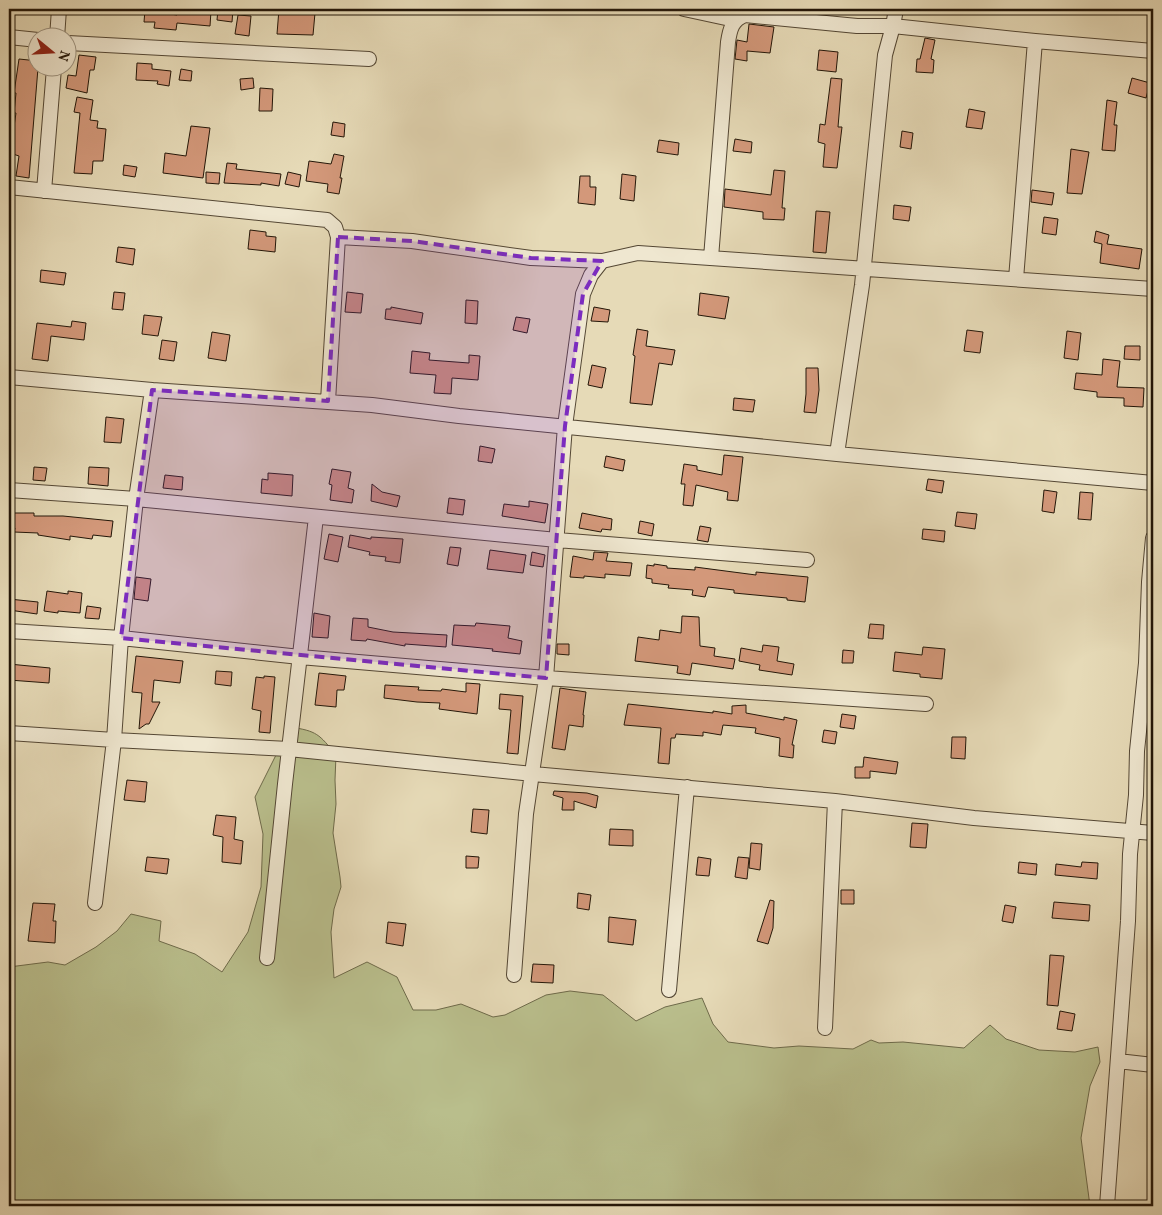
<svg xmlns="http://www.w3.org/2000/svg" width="1162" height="1215" viewBox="0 0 1162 1215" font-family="Vollkorn,serif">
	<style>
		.green { fill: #b9be8c; stroke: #6e6a4a }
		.building { fill: #d3987a; stroke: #231608 }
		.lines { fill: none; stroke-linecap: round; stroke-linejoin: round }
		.minor-casing { stroke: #544734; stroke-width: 16 }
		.minor { stroke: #efe7d0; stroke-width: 14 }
		.marked { fill: #7b2cbf; fill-opacity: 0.2; stroke: #7b2cbf; stroke-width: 4; stroke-dasharray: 10 6; stroke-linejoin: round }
	</style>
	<rect width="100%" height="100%" fill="#e6dab7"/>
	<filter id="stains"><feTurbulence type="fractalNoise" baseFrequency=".004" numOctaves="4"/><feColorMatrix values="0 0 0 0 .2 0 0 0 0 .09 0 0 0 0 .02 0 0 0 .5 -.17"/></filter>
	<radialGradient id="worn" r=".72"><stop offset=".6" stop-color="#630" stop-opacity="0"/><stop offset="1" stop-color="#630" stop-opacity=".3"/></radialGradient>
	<path class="green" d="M290,727C317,731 319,734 336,755L335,780L336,804L333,833L340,877L341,887L334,909L331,932L334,978L367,962L397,977L413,1010H436L461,1004L493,1017L505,1015L546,995L570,991L603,995L636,1021L665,1007L702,998L713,1024L728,1042L774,1048L799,1046L853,1049L871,1040L879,1043L903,1042L964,1048L990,1025L1006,1039L1039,1050L1075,1052L1098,1047L1100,1062L1090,1086L1081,1138L1090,1206H9V967L48,962L65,965L96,947L117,931L131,914L161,921L159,941L195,954L222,972L248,932L261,887L263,834L255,797Z"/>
	<path class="building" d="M218,9H233L232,22L217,20Z
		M279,9L315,13L313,35L277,34Z
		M145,10L177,15V10L211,11L210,26L177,23L176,30L154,28L155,22H144Z
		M238,15L251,16L249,36L235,34Z
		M749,24L774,27L770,53L747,51V61L735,59L737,40L747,42Z
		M925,38L935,40L931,59L934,60L933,73L916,72L917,59H920Z
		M819,50L838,52L836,72L817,70Z
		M79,55L96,57L94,70H90L87,93L66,88L68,75L76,76Z
		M19,59L38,61V68L29,178L16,176L19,156L10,153L16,113H14L16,93H14Z
		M137,63L152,64V69L171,71L169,86L157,84L158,81L136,80Z
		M181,69L192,71L191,81L179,80Z
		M253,78L254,88L241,90L240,79Z
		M831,78L842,79L838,127H842L837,168L823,167L825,144L818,142L820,124L825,125Z
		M1132,78L1150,83L1146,98L1128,93Z
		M260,88L273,89L272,111H259Z
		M77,97L93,100L90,120L98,121L97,128L106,129L103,161H93L92,174L74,173L80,113L74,112Z
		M1107,100L1117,102L1114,125H1117L1115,151L1102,150Z
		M969,109L985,112L982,129L966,127Z
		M333,122L345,124L344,137L331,135Z
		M191,126L210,128L203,178L163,173L165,153L186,156Z
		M902,131L913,133L911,149L900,147Z
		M735,139L752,142L751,153L733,151Z
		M659,140L679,143L678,155L657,152Z
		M1071,149L1089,152L1082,194L1067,193Z
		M334,154L344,156L340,178H342L339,194L327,192L328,184L306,181L309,161L331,164Z
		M227,163L237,164L236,169L281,174L279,186L261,183V185L224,183Z
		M124,165L137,167L135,177L123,175Z
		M774,170L785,171L782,208H785L784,220L763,219V212L724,207L725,189L771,195Z
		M206,172L220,173L219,184L206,183Z
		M288,172L301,175L299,187L285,184Z
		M622,174L636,176L634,201L620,199Z
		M580,176H590V187H596L595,205L578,203Z
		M1032,190L1054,193L1052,205L1031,202Z
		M894,205L911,207L909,221L893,219Z
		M816,211L830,212L826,253L813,252Z
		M1044,217L1058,219L1056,235L1042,233Z
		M250,230L266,232V236L276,237L275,252L248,249Z
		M1096,231L1109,235L1107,244L1142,249L1139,269L1100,263L1102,244L1094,242Z
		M118,247L135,249L133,265L116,262Z
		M41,270L66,273L64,285L40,282Z
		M114,292L125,293L123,310L112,309Z
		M347,292L363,294L361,313L345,312Z
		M700,293L729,297L725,319L698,315Z
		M466,300L478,301L477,324L465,323Z
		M391,307L423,313L421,324L385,319L386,309H391Z
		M594,307L610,310L608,322L591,321Z
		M144,315L162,317L158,336L142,334Z
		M516,317L530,319L527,333L513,330Z
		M72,321L86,323L84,340L51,336L48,361L32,359L37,323L71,327Z
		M637,329L648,331L646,346L675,350L672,365L659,363L652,405L630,403L635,356L633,355Z
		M967,330L983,332L980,353L964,351Z
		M1067,331L1081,333L1078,360L1064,358Z
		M212,332L230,335L226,361L208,358Z
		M162,340L177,342L174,361L159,359Z
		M1125,346H1140V360L1124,359Z
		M412,351L430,353L429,360L469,363V355L480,356L478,380L452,378L451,394L434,393L436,375L410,373Z
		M1103,359L1120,361L1117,387L1144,388L1143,407L1124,406V398L1097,397V392L1074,389L1076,373L1102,375Z
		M592,365L606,368L602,388L588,385Z
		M806,368H818L819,390L816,413L804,412L806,394Z
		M734,398L755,400L753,412L733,410Z
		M106,417L124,419L121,443L104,442Z
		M480,446L495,449L492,463L478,461Z
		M724,455L743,457L738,501L727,500L728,492L696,485L693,506L683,505L685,484H681L684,464L697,466V470L722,475Z
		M606,456L625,460L623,471L604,467Z
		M34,467L47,468L45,481L33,480Z
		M89,467L109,468L108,486L88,484Z
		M332,469L351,472L348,488L354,490L352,503L330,500L332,485L329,484Z
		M268,473L293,475L292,496L261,493L262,479L268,480Z
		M165,475L183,477L182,490L163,488Z
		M928,479L944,481L942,493L926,490Z
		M372,484L382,492L400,496L397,507L371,501Z
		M1044,490L1057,492L1054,513L1042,511Z
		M1080,492L1093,493L1091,520L1078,519Z
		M449,498L465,500L463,515L447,513Z
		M529,501L548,504L545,523L502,516L504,504L529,507Z
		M957,512L977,514L975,529L955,526Z
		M9,513H34V516H63L113,521L111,537L93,535L92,539L70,536V540L38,535V533L14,532L15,528L9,527Z
		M582,513L612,519L611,530L602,529L601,532L579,528Z
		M640,521L654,524L652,536L638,533Z
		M700,526L711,528L708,542L697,540Z
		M923,529L945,531L944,542L922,539Z
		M329,534L343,537L338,562L324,559Z
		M350,535L371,539V537L403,539L400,563L385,561L386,557L369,555L370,552L348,547Z
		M450,547L461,548L458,566L447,564Z
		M490,550L526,555L523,573L487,569Z
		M532,552L545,555L543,567L530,565Z
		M594,552L608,553L606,561L632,563L630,576L605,574V578L584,576V578L570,577L573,556L593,560Z
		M654,564L667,566V568L695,570V567L756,575V572L808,577L805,602L787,600V598L734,593V590L708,587L705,597L692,595L693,590L668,588L669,585L652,583V579L646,578L647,565L654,566Z
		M136,577L151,579L148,601L134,599Z
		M47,591L68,594V591L82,593L80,613L58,611V613L44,611Z
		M9,599L38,602L37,614L9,610Z
		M87,606L101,608L99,619L85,618Z
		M314,613L330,616L328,638L312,637Z
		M682,616L699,617L700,646L715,648L714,656L735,659L733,669L692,663L690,675L677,673L678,666L635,661L638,637L659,640L660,630L681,633Z
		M353,618L368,619V627L393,632L447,635L446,647L405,644V646L367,639L366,641L351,640Z
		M476,623L510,626L508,638L522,641L520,654L492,651L493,649L452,645L454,625L475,626Z
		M870,624L884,625L883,639L868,638Z
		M557,644H569V655L557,654Z
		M763,645L779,647L777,661L794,664L792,675L759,670L760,665L739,661L741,648L762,652Z
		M923,647L945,649L942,679L920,677V674L893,671L895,652L922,655Z
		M843,650L854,651L853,663H842Z
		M136,656L183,661L180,683L154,680L152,702H160L149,724H146L139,729L142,693L132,692Z
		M9,664L50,668L49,683L9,680Z
		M216,671L232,672L231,686L215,684Z
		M319,673L346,676L344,690H337L336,707L315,705Z
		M264,676L275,677L270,733L259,732L261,711L252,709L256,677L264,678Z
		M466,683L480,684L477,714L439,709L440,703L417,702L384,698L385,685L419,687L418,690L441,691L442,689L466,692Z
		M560,688L586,692L583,715H584L583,727L569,725L565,750L552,748Z
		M500,694L523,696L518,754L507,753L511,710L499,709Z
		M628,704L713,713V711L732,714V706L746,705V713L784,720V717L797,720L792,745H794L793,758L779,756L780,738L755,733L756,728L723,725L721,735L703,732V736L676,734L675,738H671L669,764L658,763L661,728L624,725Z
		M842,714L856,716L854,729L840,727Z
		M824,730L837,732L835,744L822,742Z
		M952,737H966L965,759L951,758Z
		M864,757L898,762L896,774L870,771V778H855V767H863Z
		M127,780L147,782L145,802L124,800Z
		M554,791L587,793L598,796L596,808L574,801V810H562L563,798L553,795Z
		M473,809L489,810L487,834L471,832Z
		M216,815L236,817L234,839L243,841L241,864L222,862L223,837L213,835Z
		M912,823L928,824L926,848L910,847Z
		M610,829L633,830V846L609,845Z
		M751,843L762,844L760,870L749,868Z
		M466,856L479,857L478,868H466Z
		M147,857L169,859L167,874L145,871Z
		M698,857L711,859L709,876L696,875Z
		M738,857L749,858L747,879L735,877Z
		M1019,862L1037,864L1036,875L1018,873Z
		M1082,862L1098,863L1097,879L1055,875L1056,864L1081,867Z
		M841,890H854V904H841Z
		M578,893L591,895L589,910L577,908Z
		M770,900L774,901L773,928L768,944L757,941Z
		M1054,902L1090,905L1089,921L1052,918Z
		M33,903L55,904L53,921H56L55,943L28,941Z
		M1005,905L1016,907L1013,923L1002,921Z
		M609,917L636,920L633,945L608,942Z
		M388,922L406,924L403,946L386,943Z
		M1050,955L1064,956L1058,1006L1047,1005Z
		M533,964L554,965L553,983L531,982Z
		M1060,1011L1075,1014L1072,1031L1057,1029Z"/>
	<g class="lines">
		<defs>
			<path id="minor" d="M684,9L735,20
				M9,37L38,40
				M57,38L59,9
				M68,43L369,59
				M9,187L327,220L335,227L338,237L328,401
				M44,191L54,68
				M338,237L412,241L531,258L602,261
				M711,258L728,42C730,29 732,20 745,15L857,26H893L1035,41L1153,51
				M1016,279L1035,41
				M9,377L152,390L372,405L459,416L837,454L1153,483
				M837,454L862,285L885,55L893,26L896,9
				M9,490L136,499L557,540L807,560
				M9,631L121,638L300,657L546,678L926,704
				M9,733L114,740L289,749L533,774L835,801L974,818L1153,833
				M95,903L114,740L121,638L136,499L152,390
				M267,958L285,784L316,517
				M514,975L526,814L546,678L565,426L583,294L591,275L602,261L638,253L1153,289
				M669,990L687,787
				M825,1028L835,801
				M1118,1061L1153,1065
				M1107,1206L1128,921L1130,854L1136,795L1137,751L1146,663L1149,582L1153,538"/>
		</defs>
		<use href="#minor" class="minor-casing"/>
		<use href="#minor" class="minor"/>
	</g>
	<path class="marked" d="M338,237L412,241L531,258L602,261L583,294L565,426L546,678L121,638L152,390L328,401Z"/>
	<rect width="1162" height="1215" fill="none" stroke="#e6dab7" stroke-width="30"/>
	<rect x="10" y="10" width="1142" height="1195" fill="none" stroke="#231608" stroke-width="2.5"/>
	<rect x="15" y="15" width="1132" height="1185" fill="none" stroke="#231608"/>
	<g transform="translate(52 52) rotate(108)"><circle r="24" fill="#efe7d0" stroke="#9d9380"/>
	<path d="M0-4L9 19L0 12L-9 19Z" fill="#8f2418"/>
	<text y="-8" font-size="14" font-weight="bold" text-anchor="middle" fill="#231608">N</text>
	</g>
	<rect width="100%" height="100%" filter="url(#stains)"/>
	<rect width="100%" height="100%" fill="url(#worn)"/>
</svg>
